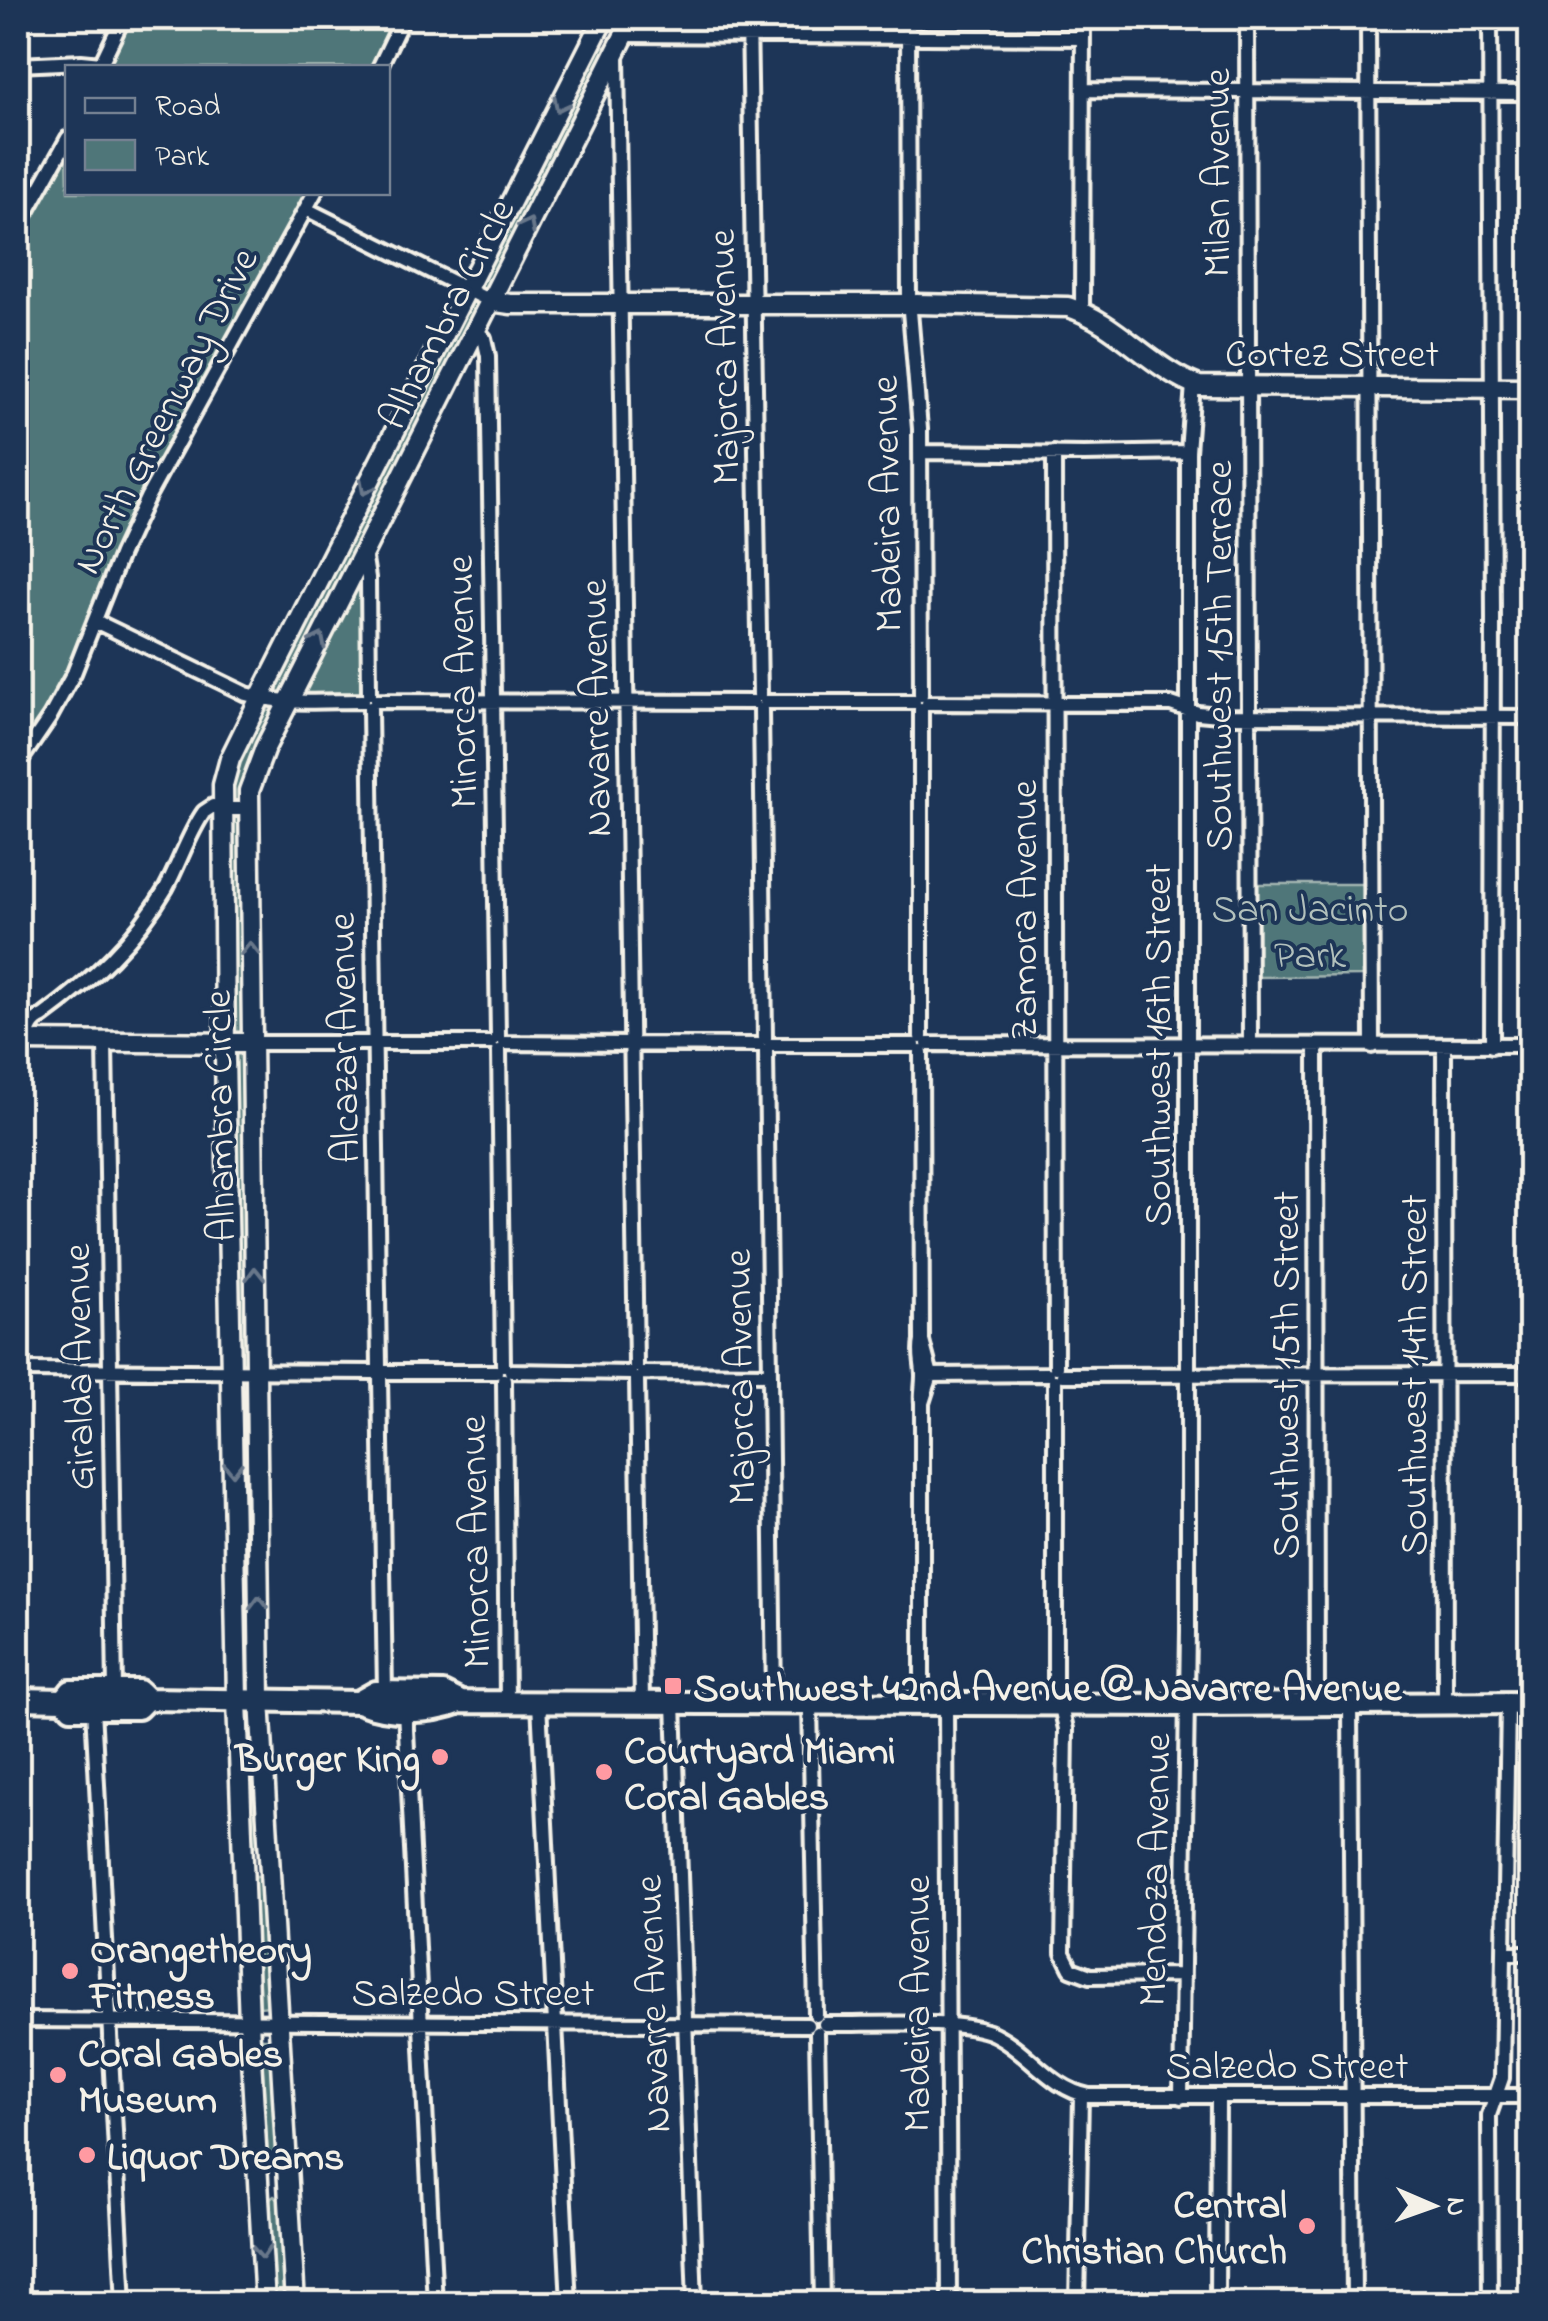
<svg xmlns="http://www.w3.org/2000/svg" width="1548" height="2321" viewBox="0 0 1548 2321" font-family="'Indie Flower',sans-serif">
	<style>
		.green { fill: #4f7679; stroke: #a2b4b0; stroke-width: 2.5 }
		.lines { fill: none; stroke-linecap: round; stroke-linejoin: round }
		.street-casing { stroke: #f4f1e8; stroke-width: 20 }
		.secondary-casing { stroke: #f4f1e8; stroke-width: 25 }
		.primary-casing { stroke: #f4f1e8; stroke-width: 28 }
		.street { stroke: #1d3557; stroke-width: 12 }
		.secondary { stroke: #1d3557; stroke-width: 18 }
		.primary { stroke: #1d3557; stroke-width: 20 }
		.oneway { stroke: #68778a }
		.poi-dot { fill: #ff9aa2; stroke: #1d3557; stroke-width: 4 }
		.labels { text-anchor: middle; stroke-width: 8; stroke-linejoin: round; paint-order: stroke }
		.street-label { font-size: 40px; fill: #f4f1e8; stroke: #1d3557 }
		.park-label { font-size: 40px; fill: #b2c0bc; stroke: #1d3557 }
		.poi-label { font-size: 40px; font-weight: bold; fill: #f4f1e8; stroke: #1d3557; text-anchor: start }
	</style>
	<rect width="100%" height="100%" fill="#1d3557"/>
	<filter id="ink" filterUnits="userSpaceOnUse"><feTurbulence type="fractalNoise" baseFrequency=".01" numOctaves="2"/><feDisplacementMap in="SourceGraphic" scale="20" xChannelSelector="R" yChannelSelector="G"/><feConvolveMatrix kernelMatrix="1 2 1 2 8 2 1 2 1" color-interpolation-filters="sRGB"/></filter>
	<g filter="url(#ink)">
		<path class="green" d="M128,18H397L374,67L104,68Z
			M594,42L611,50L489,292L473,284Z
			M67,147L68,192L310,193L186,417L59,692L18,755V236Z
			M466,298L483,306L284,695H267Z
			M360,566L363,694L297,696Z
			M261,709L277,712L243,802H225L231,768Z
			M243,817L247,1036H230L225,818Z
			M1255,884H1364L1365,976L1255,977Z
			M230,1050H247L251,1367H237Z
			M236,1379H251L257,1676H247L246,1634L241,1620Z
			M249,1723L252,1776L258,1801L261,1842L256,1846L251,1842L245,1724Z
			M257,1876L262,1880L270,2006L260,2007L253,1881Z
			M261,2038H271L278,2163L273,2167L268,2163Z
			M274,2196L279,2200L285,2303H275L269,2200Z"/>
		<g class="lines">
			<defs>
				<path id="street" d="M749,18L760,695
					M908,18L909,299
					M1247,18L1250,1045
					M1368,18L1372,1046
					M1490,18L1493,618L1492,1046
					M624,35L1083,38
					M617,54L636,1366
					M18,65L81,62L101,64
					M99,68L123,18
					M379,68L403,18
					M1083,90L1530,93
					M306,209L490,301
					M18,228L68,138
					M910,311L920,429L921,695
					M1082,312L1083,18
					M475,330L484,338L488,356L498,1037
					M920,452L1084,454L1188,452
					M1054,453L1056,1367
					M364,552L368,578L369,694
					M95,621L246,694C284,705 323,701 362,701
					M376,701L753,702
					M766,702H914
					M928,703L1171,704L1198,713L1230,716L1530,717
					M370,708L379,1367
					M761,709L765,1038
					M921,709V1037
					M18,764L50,717L74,673L121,554L147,498L315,192
					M26,1041C29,1030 32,1020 43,1016C92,980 135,941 166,888C179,864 189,833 204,812L213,806L222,809H248
					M105,1043L115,1691
					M252,1043H491
					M505,1043L758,1045
					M928,1044L1530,1045
					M771,1045H914
					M1316,1045L1317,1705
					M1444,1045L1445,1704
					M499,1051L503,1365
					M766,1051L774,1703
					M921,1052L922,1341C919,1354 923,1363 923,1376C923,1386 921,1393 922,1403L931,1375L922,1341
					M18,1370L375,1372
					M511,1371L630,1373
					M385,1372H496
					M643,1373L770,1374
					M926,1375L1048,1374
					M1063,1375L1530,1374
					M380,1377L385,1692
					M637,1379L642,1703
					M504,1380L507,1703
					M1055,1381V1680L1066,1729L1063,1953L1071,1969L1090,1976L1183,1975
					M539,1703L569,2304
					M674,1703L695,2304
					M810,1703L816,2015
					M922,1704V1403
					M946,1704L949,2304
					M1350,1704L1354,2304
					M93,1708L124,2304
					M405,1710L435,2304
					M1506,1953H1530
					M18,2020L807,2025
					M825,2024C866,2025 960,2018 994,2034C1029,2051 1049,2088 1089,2096H1530
					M817,2033L822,2304
					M1181,2097L1188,1631V452L1193,384
					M1077,2304L1081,2095
					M1217,2304L1218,2097
					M1490,2304L1489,2115L1502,2078L1508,1703"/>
				<path id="secondary" d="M490,301L510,304H904
					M916,304L1068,307C1117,322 1151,369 1199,386L1530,388
					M18,1041L252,1043
					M265,2304L249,2022L237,1700L225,1055L223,785L230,759L260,698L604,18
					M295,2304L260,1700L249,791L265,748L633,18"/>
				<path id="primary" d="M18,1699L64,1700L71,1708H138L147,1699L358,1702C390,1715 430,1714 461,1702L1188,1705L1530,1703
					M64,1700L71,1691H139L147,1699
					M358,1702L376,1692L443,1693L461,1702"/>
			</defs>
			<use href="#street" class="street-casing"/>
			<use href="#secondary" class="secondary-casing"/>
			<use href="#primary" class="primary-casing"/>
			<use href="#street" class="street"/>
			<use href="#secondary" class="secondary"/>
			<use href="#primary" class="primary"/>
		</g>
		<defs><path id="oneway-chevron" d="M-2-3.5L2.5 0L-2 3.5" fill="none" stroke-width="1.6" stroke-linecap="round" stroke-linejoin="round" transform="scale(2.5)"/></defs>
		<g class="oneway">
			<use href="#oneway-chevron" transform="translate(560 105) rotate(117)"/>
			<use href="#oneway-chevron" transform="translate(528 225) rotate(-63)"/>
			<use href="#oneway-chevron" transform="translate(366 488) rotate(117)"/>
			<use href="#oneway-chevron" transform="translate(319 640) rotate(-63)"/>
			<use href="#oneway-chevron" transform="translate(250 949) rotate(-91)"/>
			<use href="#oneway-chevron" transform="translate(255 1274) rotate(-91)"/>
			<use href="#oneway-chevron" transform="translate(233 1469) rotate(89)"/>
			<use href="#oneway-chevron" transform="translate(259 1603) rotate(-91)"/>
			<use href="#oneway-chevron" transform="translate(262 2252) rotate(87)"/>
		</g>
	</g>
	<g class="poi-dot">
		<rect x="663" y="1676" width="20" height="20" rx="5"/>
		<circle cx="440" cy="1757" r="10"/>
		<circle cx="604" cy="1772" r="10"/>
		<circle cx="70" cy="1971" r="10"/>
		<circle cx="58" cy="2075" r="10"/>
		<circle cx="87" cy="2155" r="10"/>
		<circle cx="1307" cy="2226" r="10"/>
	</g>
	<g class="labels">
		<g class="street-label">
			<text transform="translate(1215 173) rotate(-90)" y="14">Milan Avenue</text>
			<text transform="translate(445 313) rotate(-63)" y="14">Alhambra Circle</text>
			<text x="1332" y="366">Cortez Street</text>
			<text transform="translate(722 357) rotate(-91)" y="14">Majorca Avenue</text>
			<text transform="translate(164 410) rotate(-63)" y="14">North Greenway Drive</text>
			<text transform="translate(885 504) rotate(-91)" y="14">Madeira Avenue</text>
			<text transform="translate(1217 656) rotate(-90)" y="14">Southwest 15th Terrace</text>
			<text transform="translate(460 682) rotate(-91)" y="14">Minorca Avenue</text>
			<text transform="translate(594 708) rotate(-91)" y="14">Navarre Avenue</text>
			<text transform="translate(1022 910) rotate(-90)" y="14">Zamora Avenue</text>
			<text transform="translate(342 1038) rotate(-91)" y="14">Alcazar Avenue</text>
			<text transform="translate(1156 1045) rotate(-90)" y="14">Southwest 16th Street</text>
			<text transform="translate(218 1116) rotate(-91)" y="14">Alhambra Circle</text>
			<text transform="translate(77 1367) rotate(-91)" y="14">Giralda Avenue</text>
			<text transform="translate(1284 1375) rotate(-90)" y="14">Southwest 15th Street</text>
			<text transform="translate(1412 1375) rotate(-90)" y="14">Southwest 14th Street</text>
			<text transform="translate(738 1377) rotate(-91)" y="14">Majorca Avenue</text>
			<text transform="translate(473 1542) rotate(-91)" y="14">Minorca Avenue</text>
			<text transform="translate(1153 1870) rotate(-89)" y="14">Mendoza Avenue</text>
			<text x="473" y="2005">Salzedo Street</text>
			<text transform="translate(651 2004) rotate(-92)" y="14">Navarre Avenue</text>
			<text transform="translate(915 2004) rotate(-90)" y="14">Madeira Avenue</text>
			<text x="1287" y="2078">Salzedo Street</text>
		</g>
		<g class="park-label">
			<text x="1310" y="921">San Jacinto<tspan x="1310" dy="46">Park</tspan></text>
		</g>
		<g class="poi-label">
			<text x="693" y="1700">Southwest 42nd Avenue @ Navarre Avenue</text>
			<text x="624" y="1763">Courtyard Miami<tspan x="624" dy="46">Coral Gables</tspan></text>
			<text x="420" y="1771" text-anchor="end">Burger King</text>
			<text x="90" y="1962">Orangetheory<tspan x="90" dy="46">Fitness</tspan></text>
			<text x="78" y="2066">Coral Gables<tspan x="78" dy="46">Museum</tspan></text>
			<text x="107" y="2169">Liquor Dreams</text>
			<text x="1287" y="2217" text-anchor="end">Central<tspan x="1287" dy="46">Christian Church</tspan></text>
		</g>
	</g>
	<rect width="1548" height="2321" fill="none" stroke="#1d3557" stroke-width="60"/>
	<rect x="30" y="30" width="1488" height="2261" fill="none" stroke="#f4f1e8" stroke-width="4" filter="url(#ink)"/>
	<rect x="65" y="65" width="325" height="130" fill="#1d3557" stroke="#738091" stroke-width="2.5"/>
	<rect x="85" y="98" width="50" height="15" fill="#1d3557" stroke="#738091" stroke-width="2.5"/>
	<text x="155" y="115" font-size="30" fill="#f4f1e8">Road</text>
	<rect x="85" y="140" width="50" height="30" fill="#4f7679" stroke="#738091" stroke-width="2.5"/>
	<text x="155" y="165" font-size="30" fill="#f4f1e8">Park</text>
	<g transform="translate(1433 2206) rotate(92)" stroke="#1d3557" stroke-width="8" paint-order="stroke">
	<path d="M0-8L18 38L0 25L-18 38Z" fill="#f4f1e8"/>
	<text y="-15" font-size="28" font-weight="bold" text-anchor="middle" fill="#f4f1e8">N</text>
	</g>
</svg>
